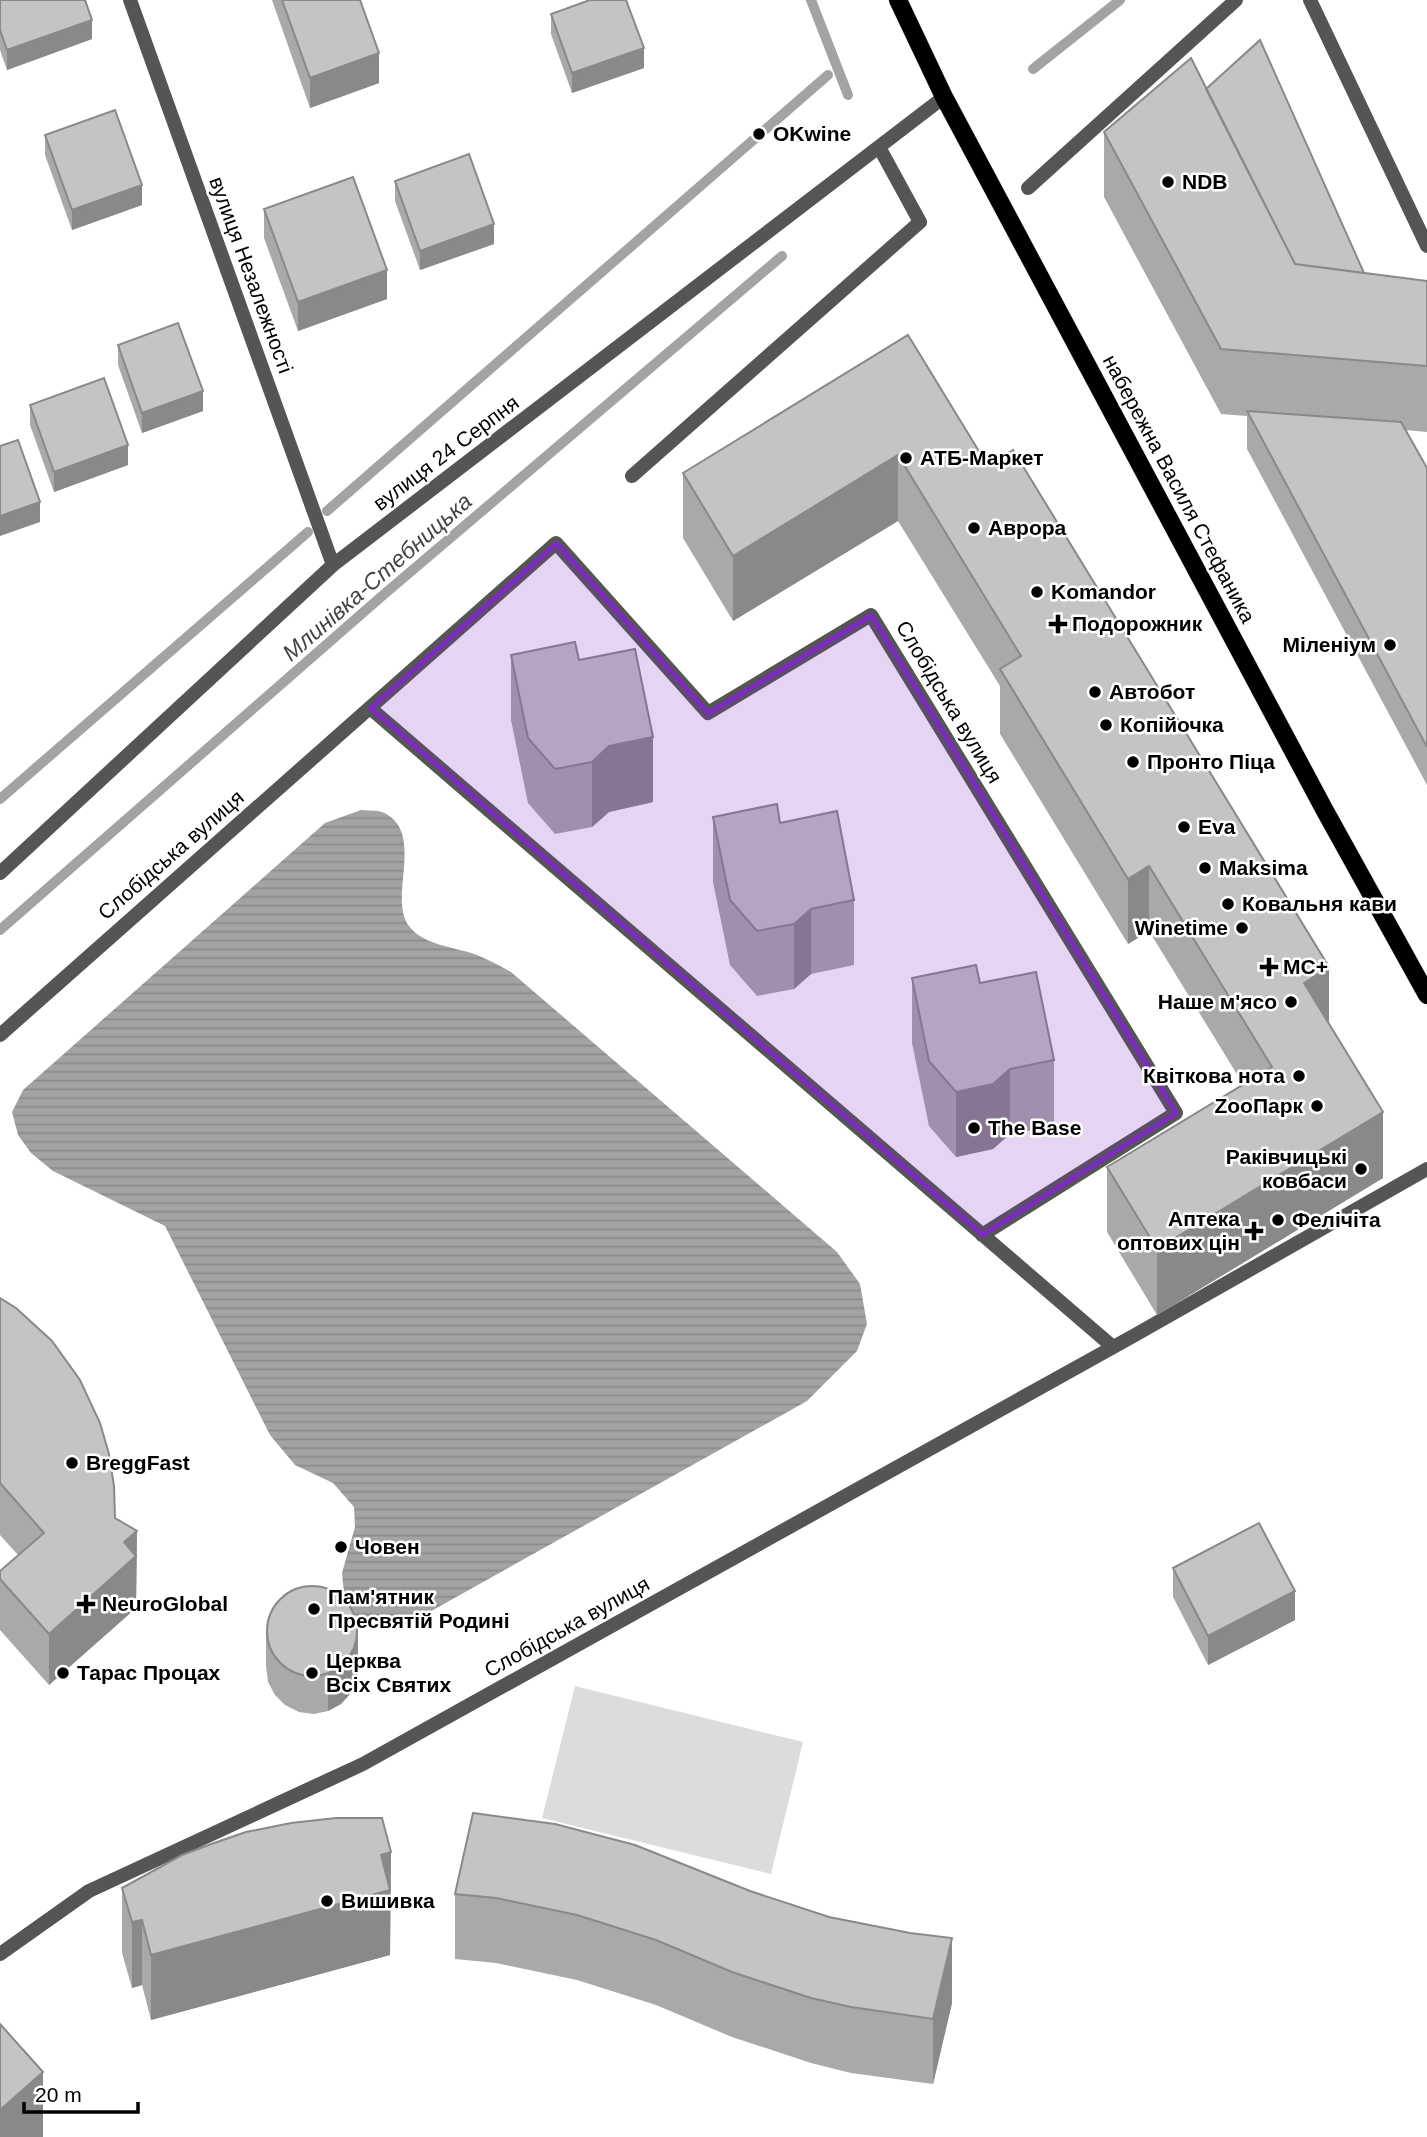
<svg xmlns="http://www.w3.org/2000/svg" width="1427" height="2137" viewBox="0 0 1427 2137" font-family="Arial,sans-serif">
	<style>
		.garden { fill: #dcdcdc }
		.water { fill: url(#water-rules) }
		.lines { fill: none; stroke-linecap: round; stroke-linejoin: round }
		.stream { stroke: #a3a3a3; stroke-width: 10 }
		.primary-casing { stroke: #dbdbdb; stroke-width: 19 }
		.minor { stroke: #555; stroke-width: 14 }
		.primary { stroke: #000; stroke-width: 18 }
		.wall { fill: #a9a9a9 }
		.shaded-wall { fill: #898989 }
		.building { fill: #c4c4c4; stroke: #898989; stroke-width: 2 }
		.marked { fill: #7b2cbf; fill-opacity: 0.2; stroke: #7b2cbf; stroke-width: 5; stroke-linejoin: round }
		.poi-dot { fill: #000; stroke: #fff; stroke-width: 2.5 }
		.labels { text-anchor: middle; stroke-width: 5; stroke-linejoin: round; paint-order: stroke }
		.poi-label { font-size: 21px; font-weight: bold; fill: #000; stroke: #fff; text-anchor: start }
		.street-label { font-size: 21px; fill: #000; stroke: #fff }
		.water-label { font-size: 23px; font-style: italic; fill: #444; stroke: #fff }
	</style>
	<defs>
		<pattern id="water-rules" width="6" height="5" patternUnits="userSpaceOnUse" patternTransform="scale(1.75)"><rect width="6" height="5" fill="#a3a3a3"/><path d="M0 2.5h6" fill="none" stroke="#8b8b8b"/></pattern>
	</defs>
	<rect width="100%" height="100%" fill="#fff"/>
	<path class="garden" d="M575,1686L803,1742L771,1874L542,1818Z"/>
	<path class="water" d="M361,810C367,811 377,810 382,812C427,831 387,898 409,926C424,946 456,947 477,955C489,960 500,966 511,972L837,1252L860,1284L867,1324L857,1351L807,1401L408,1624L383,1630L367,1627L345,1604L342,1573L355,1527L354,1507L333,1483L295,1465L270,1435L165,1226L53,1171L31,1153L18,1135L12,1112L23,1090L325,823Z"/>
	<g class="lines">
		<path class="stream" d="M811,0L848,95
			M1033,69L1120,0
			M327,511L828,75
			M0,799L308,532
			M0,930L382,596L782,256"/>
		<defs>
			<path id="primary" d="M898,0L944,97L1324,809L1427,995"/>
		</defs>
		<use href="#primary" class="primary-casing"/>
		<path class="minor" d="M130,0L333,565
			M1310,0L1427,246
			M1028,188L1236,0
			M632,476L920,222L879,147
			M370,708L1113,1347
			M0,873L333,565L944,97
			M0,1035L556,543L708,713L871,615L1176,1113L982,1235
			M0,1954L89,1891L363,1764L1135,1335L1427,1169"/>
		<use href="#primary" class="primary"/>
	</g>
	<path class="wall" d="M0,0L92,39L7,70L0,50Z
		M272,0H360L379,83L310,108Z
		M551,14L644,68L572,93L551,34Z
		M1206,89L1364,273L1427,281V432L1405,430L1427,468V785L1247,449V416L1221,414L1104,197V132Z
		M45,135L142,205L72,230L45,155Z
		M395,181L494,244L420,270L395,201Z
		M264,209L387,299L298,331L264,238Z
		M908,335L1329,1025L1383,1178L1157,1315L1107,1232V1167L1243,1084L1149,931L1128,944L1000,734V686L898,521L733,621L683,538V473Z
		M118,345L203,411L142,433L118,365Z
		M30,405L128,465L54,492L30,425Z
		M511,655L579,660L653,802L609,812L592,827L555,834L528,803L511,720Z
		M713,817L780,823L854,900V965L811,974L794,989L757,996L730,965L713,882Z
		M912,978L980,983L1054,1060V1126L1010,1134L993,1149L956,1157L929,1126L912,1043Z
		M0,1298L115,1518L137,1531L136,1608L49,1685L0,1630V1571L18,1555L0,1535Z
		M1173,1568L1295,1620L1208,1665L1173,1597Z
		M266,1629L358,1665L357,1680L351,1693L341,1704L328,1711L314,1714L299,1712L285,1705L275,1695L268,1682L266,1666Z
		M473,1813L952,2003L933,2084L851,2073L811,2063L732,2037L656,2005L577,1980L496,1963L455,1959V1894Z
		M391,1852L390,1955L151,2020L142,1985L132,1988L122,1953V1888Z"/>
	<path class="shaded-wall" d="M92,20V39L7,70V50Z
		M644,48V68L572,93V73Z
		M379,53V83L310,108V78Z
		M142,185V205L72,230V210Z
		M494,224V244L420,270V251Z
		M387,270V299L298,331V302Z
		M203,391V411L142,433V413Z
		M128,445V465L54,492V472Z
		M898,455V521L733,621V556Z
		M40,502V522L0,536V516Z
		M653,737V802L609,812L592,827V762L609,746Z
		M1149,866V931L1128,944V879Z
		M811,909V974L794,989V924Z
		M1329,967V1032L1304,983Z
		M1010,1069V1134L993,1149L956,1157V1092Z
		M1383,1112V1178L1157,1315V1249Z
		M137,1531L136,1608L49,1685V1634L124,1542Z
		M1295,1591V1620L1208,1665V1636Z
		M358,1627V1665L357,1680L351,1693L341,1704L328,1711V1674Z
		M391,1852L390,1955L151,2020V1955L381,1855Z
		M142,1920V1985L132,1988V1922Z
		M952,1938V2003L933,2084V2019Z
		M43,2072V2137H0V2110Z"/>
	<path class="building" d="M0,0H85L92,20L7,50L0,30Z
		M282,0H360L379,53L310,78Z
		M590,0H626L644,48L572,73L551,14Z
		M1260,40L1364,273L1295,264L1206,89Z
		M1191,58L1295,264L1427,281V366L1221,349L1104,132Z
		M115,110L142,185L72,210L45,135Z
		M469,154L494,224L420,251L395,181Z
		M353,177L387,270L298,302L264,209Z
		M178,323L203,391L142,413L118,345Z
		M908,335L988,466L1013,450L1329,967L1304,983L1383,1112L1157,1249L1107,1167L1272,1067L1149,866L1128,879L1000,669L1021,656L898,455L733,556L683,473Z
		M104,378L128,445L54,472L30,405Z
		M1247,411L1401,422L1427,468V747Z
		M18,440L40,502L0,516V446Z
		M575,642L579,660L635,649L653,737L609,746L592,762L555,769L528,738L511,655Z
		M777,804L780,823L837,811L854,900L811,909L794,924L757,931L730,900L713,817Z
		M976,965L980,983L1036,972L1054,1060L1010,1069L993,1084L956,1092L929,1061L912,978Z
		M0,1298L16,1308L52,1341L80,1380L100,1423L109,1454L114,1486L115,1518L137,1531L124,1542L136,1556L49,1634L0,1579V1571L44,1533L0,1483Z
		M1259,1523L1295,1591L1208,1636L1173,1568Z
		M267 1631a45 45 0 1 1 90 0a45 45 0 1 1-90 0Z
		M473,1813L555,1824L635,1845L750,1891L829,1917L910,1933L952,1938L933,2019L851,2007L811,1998L732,1972L656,1940L577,1915L496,1898L455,1894Z
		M336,1818H382L391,1852L381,1855L390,1890L151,1955L142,1920L132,1922L122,1888L182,1855L214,1843L246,1832L291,1823Z
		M0,2024L43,2072L0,2110Z"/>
	<path class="marked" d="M556,543L708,713L871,615L1176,1113L982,1235L370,708Z"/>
	<g class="poi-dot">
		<circle cx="759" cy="134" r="7"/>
		<circle cx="1168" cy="182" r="7"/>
		<circle cx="906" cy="458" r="7"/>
		<circle cx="974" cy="528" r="7"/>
		<circle cx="1037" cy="592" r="7"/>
		<path d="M1054.5 613.5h7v7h7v7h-7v7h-7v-7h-7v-7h7z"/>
		<circle cx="1390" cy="645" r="7"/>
		<circle cx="1095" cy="692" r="7"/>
		<circle cx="1106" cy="725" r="7"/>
		<circle cx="1133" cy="762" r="7"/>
		<circle cx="1184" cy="827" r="7"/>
		<circle cx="1205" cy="868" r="7"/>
		<circle cx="1228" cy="904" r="7"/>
		<circle cx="1242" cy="928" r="7"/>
		<path d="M1265.5 956.5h7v7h7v7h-7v7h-7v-7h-7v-7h7z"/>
		<circle cx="1291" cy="1002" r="7"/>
		<circle cx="1299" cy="1076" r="7"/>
		<circle cx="1317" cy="1106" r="7"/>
		<circle cx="974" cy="1128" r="7"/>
		<circle cx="1361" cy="1169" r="7"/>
		<circle cx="1278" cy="1220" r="7"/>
		<path d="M1250.5 1220.5h7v7h7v7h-7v7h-7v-7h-7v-7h7z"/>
		<circle cx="72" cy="1463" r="7"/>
		<circle cx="341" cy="1547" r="7"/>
		<path d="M82.5 1593.5h7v7h7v7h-7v7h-7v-7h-7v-7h7z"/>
		<circle cx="314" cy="1609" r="7"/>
		<circle cx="63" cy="1673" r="7"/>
		<circle cx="312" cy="1673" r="7"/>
		<circle cx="327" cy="1901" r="7"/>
	</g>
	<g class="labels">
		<g class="poi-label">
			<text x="773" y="141">OKwine</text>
			<text x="1182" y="189">NDB</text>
			<text x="920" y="465">АТБ-Маркет</text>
			<text x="988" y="535">Аврора</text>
			<text x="1051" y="599">Komandor</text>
			<text x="1072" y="631">Подорожник</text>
			<text x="1376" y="652" text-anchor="end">Міленіум</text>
			<text x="1109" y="699">Автобот</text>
			<text x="1120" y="732">Копійочка</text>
			<text x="1147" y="769">Пронто Піца</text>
			<text x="1198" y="834">Eva</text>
			<text x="1219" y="875">Maksima</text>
			<text x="1242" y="911">Ковальня кави</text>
			<text x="1228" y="935" text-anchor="end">Winetime</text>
			<text x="1283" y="974">МС+</text>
			<text x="1277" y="1009" text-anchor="end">Наше м'ясо</text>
			<text x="1285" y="1083" text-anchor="end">Квіткова нота</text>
			<text x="1303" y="1113" text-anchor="end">ZooПарк</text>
			<text x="988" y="1135">The Base</text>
			<text x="1347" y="1164" text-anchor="end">Раківчицькі<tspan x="1347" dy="24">ковбаси</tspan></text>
			<text x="1240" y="1226" text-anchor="end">Аптека<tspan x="1240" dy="24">оптових цін</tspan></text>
			<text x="1292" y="1227">Фелічіта</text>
			<text x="86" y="1470">BreggFast</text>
			<text x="355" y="1554">Човен</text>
			<text x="328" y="1604">Пам'ятник<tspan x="328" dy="24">Пресвятій Родині</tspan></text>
			<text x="102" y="1611">NeuroGlobal</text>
			<text x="326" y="1668">Церква<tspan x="326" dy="24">Всіх Святих</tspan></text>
			<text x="77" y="1680">Тарас Процах</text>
			<text x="341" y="1908">Вишивка</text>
		</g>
		<g class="street-label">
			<text transform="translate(251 275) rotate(70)" y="7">вулиця Незалежності</text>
			<text transform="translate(446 453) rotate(-37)" y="7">вулиця 24 Серпня</text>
			<text transform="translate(1179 489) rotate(62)" y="7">набережна Василя Стефаника</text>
			<text transform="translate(949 702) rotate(59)" y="7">Слобідська вулиця</text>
			<text transform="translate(171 855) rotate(-41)" y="7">Слобідська вулиця</text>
			<text transform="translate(567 1627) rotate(-29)" y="7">Слобідська вулиця</text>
		</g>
		<g class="water-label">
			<text transform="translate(377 577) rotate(-41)" y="8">Млинівка-Стебницька</text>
		</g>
	</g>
	<path d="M24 2102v10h114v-10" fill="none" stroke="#000000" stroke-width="3.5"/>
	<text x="35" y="2102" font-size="21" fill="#000000" stroke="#ffffff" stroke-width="5" paint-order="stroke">20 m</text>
</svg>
